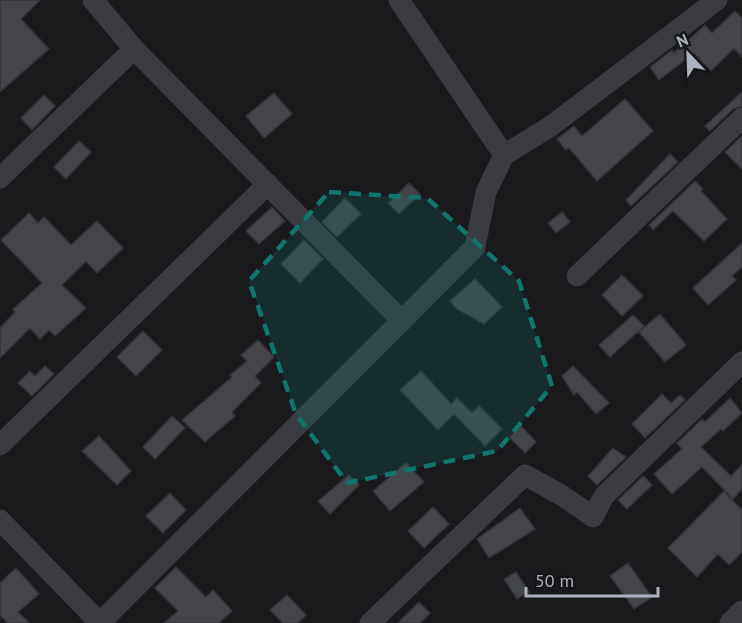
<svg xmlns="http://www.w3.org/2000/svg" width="742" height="623" viewBox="0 0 742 623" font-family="'PT Sans',sans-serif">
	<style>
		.building { fill: #444549; stroke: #343439; stroke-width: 1.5 }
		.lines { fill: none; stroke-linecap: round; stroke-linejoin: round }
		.minor { stroke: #3a3c42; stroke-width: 21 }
		.marked { fill: #0f766e; fill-opacity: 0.2; stroke: #0f766e; stroke-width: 4.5; stroke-dasharray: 12 8; stroke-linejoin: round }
	</style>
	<rect width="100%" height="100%" fill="#1a1a1c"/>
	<path class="building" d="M0,0H40L21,19L49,49L0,92Z
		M735,11L742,18V57L734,48L711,71L694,53L659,80L650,67L672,50L674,53L705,25L712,33Z
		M742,92V106L733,109L710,131L705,126Z
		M274,93L292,114L264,138L246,116Z
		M44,95L55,106L32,130L21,118Z
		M625,99L653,131L597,181L569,148L566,150L557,139L574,126L582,136Z
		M742,136V169L725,152Z
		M79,141L91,152L66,179L54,167Z
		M670,154L678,162L631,206L626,200Z
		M695,181L703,189L701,191L727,219L704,241L673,211L653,230L649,225Z
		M409,183L420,194L399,214L388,203Z
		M345,198L361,214L337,237L322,222Z
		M272,207L285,221L259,244L246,231Z
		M562,212L570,222L556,233L548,223Z
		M29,213L38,223L44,217L71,245L97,221L123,248L97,273L86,261L62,285L86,308L55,336L49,330L40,339L30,328L0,358V328L15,312L13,309L42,283L1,240Z
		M304,240L323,259L300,283L281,264Z
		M742,243V267L732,276L736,280L708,305L693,288Z
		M622,275L643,296L622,316L602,295Z
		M475,279L502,307L484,324L457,309L450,301Z
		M660,314L686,345L665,362L639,332Z
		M633,315L644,326L610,357L599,345Z
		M143,331L162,350L136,376L117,357Z
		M258,340L274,357L255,376L261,383L232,412L235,416L205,442L182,420L232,377L230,375L247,361L241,355Z
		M45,366L54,374L32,396L18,383L30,371L35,376Z
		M573,366L609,403L596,414L577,392L574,395L562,376Z
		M421,371L451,404L457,398L472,413L479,406L502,429L485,446L454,414L438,430L400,390Z
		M662,394L671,403L680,395L685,400L645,438L632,424Z
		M730,398L742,413L723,431L721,429L701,447L731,476L742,465V489L733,499L702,467L672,494L654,474L682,449L677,443L702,419L705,422Z
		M172,416L185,428L155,459L143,447Z
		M521,426L536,442L525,453L509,437Z
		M99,436L131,471L117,485L82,451Z
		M613,448L626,457L597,485L588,476Z
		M406,463L424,482L390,511L373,491Z
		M349,475L359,485L330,514L318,501Z
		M643,476L652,485L627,509L618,500Z
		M724,491L742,510V552L729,565L718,554L697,577L668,548Z
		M170,493L186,510L163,533L146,516Z
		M433,507L449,524L424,548L408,531Z
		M520,508L535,529L489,558L477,539Z
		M628,563L652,597L634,609L610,576Z
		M176,567L206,597L213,590L232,611L219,623H164L178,611L155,588Z
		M16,568L39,594L18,612L29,623H8L0,615V583Z
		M516,572L529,592L517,599L504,579Z
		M287,595L306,615L297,623H283L270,610Z
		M419,602L430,613L420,623H398Z"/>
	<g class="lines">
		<path class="minor" d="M93,0L134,49L402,321
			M399,0L504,155
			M0,178L134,49
			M577,276L742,118
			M0,445L268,184
			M0,520L100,623
			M100,623L475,247L486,192L504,155L551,126L717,0
			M370,623L525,475L563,496L593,517L604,496L742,362
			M730,623L742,611"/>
	</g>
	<path class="marked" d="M329,192L427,198L519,281L552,386L497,451L347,483L296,414L249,281Z"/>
	<g transform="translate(688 54) rotate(337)" stroke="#151517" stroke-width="4.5" paint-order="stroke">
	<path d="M0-4.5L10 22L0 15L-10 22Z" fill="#abb1bd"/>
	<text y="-9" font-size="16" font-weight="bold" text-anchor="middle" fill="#abb1bd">N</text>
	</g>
	<path d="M526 587v9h132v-9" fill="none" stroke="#abb1bd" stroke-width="3"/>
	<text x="535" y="587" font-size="18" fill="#abb1bd" stroke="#151517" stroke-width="4.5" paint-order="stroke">50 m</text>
</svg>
